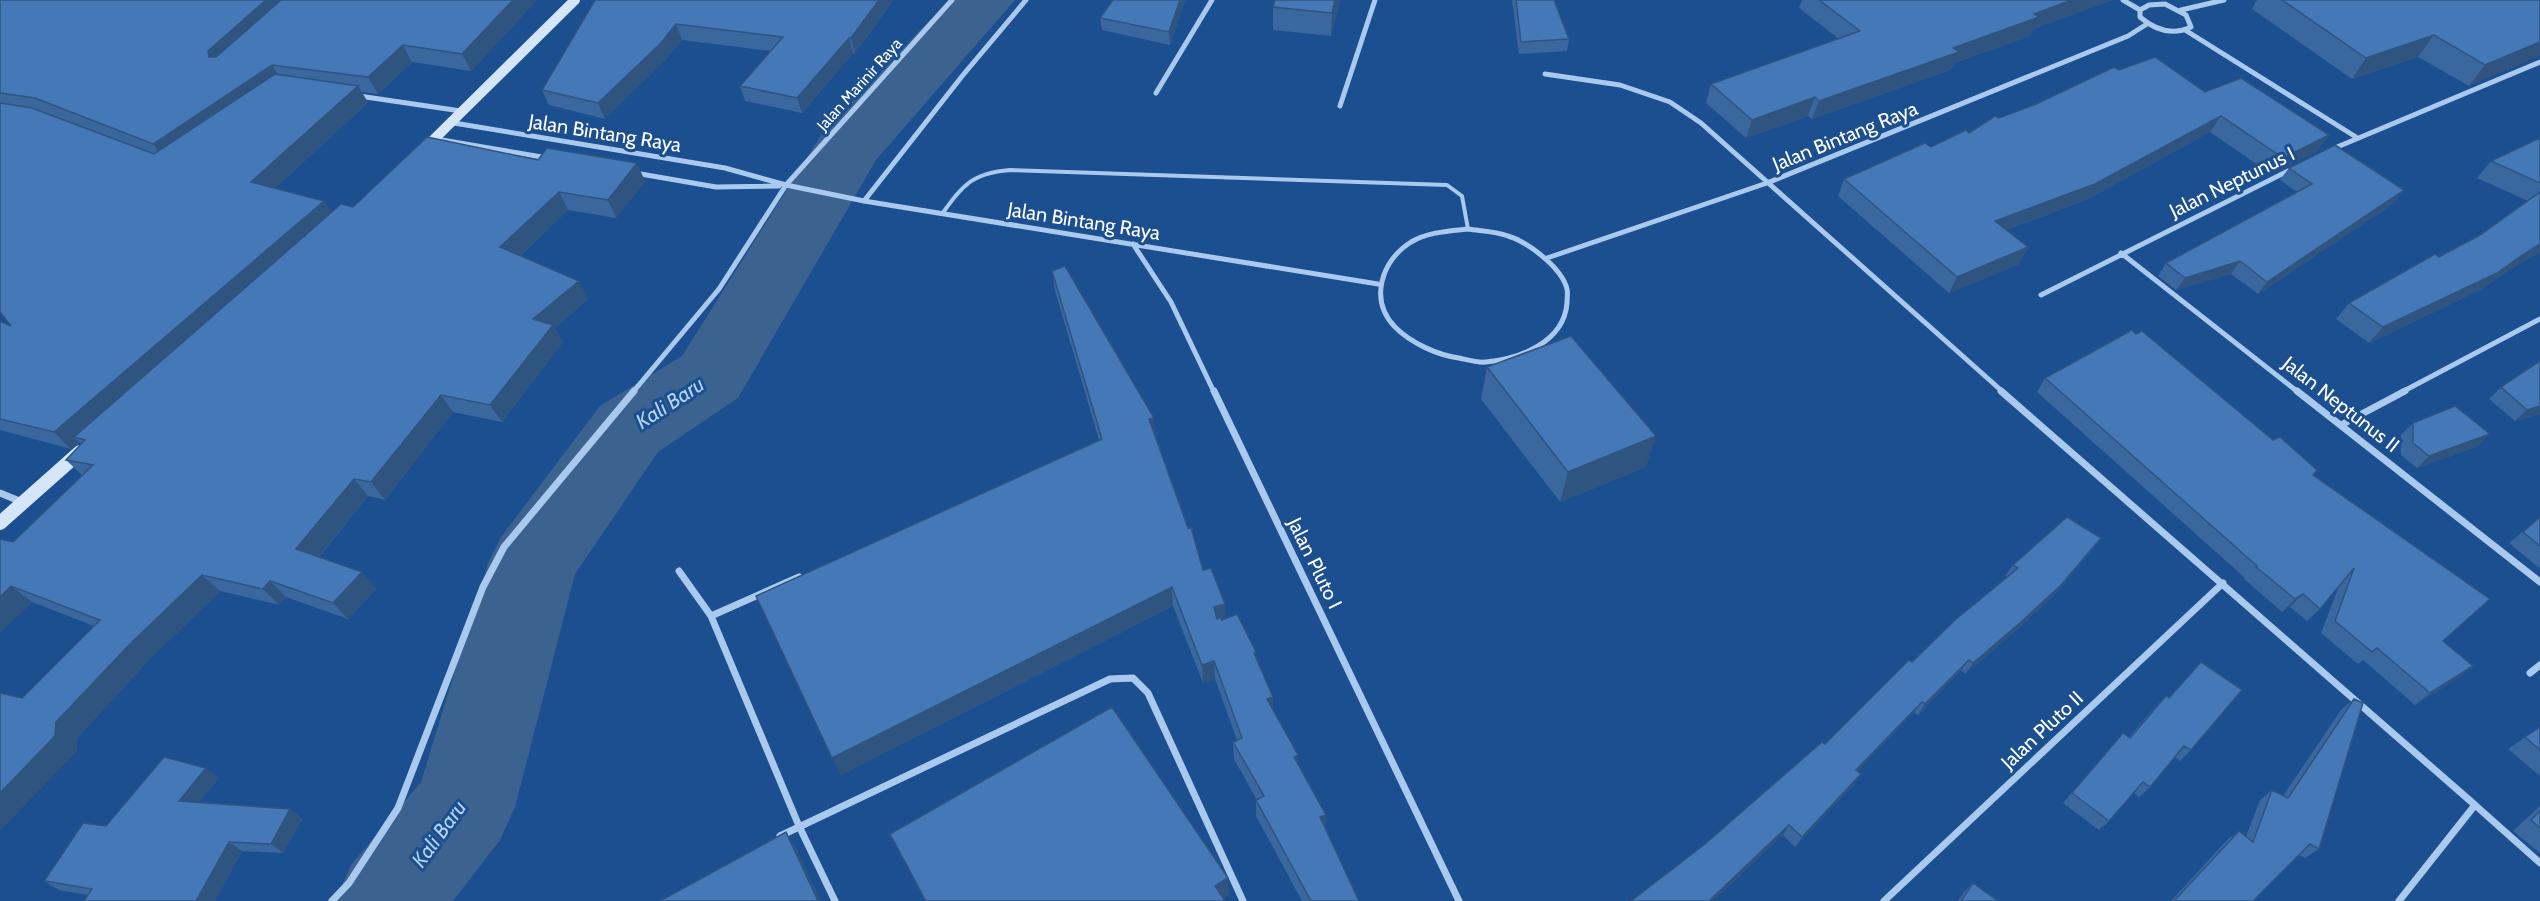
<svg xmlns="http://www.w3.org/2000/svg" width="2540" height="901" viewBox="0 0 2540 901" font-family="Cabin,sans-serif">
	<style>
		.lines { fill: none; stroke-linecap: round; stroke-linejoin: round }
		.river { fill: #3c6290; fill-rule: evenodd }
		.lane { stroke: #a9c9ee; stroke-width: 4 }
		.street-far1 { stroke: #a9c9ee; stroke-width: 5 }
		.street { stroke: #a9c9ee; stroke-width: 7 }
		.secondary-far1 { stroke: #d6e6fa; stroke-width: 10 }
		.secondary { stroke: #d6e6fa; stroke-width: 14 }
		.wall { fill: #3a679d }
		.shaded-wall { fill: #305480 }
		.building { fill: #4478b7; stroke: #305480; stroke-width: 1.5 }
		.labels { text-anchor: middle; stroke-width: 6; stroke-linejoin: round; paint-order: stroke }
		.far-street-label { font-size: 16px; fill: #fff; stroke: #1b4f8f }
		.street-label { font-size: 20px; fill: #fff; stroke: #1b4f8f }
		.water-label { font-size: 21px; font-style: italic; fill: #b5d3f5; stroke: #1b4f8f }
	</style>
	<rect width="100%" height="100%" fill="#1b4f8f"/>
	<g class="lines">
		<path class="river" d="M949,0H1015L876,160L738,398L658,452L575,574L515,807L500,840L453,901H335L351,865L421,782L488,563L501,537L600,406L682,356L823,132Z"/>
		<path class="lane" d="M942,214C963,185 972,173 1010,170L1447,185L1462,196L1468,229"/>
		<path class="street-far1" d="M2123,0L2140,10
			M2165,4L2186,15L2191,27C2172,36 2155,30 2140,17V10L2149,5Z
			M2181,10L2224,0
			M2185,30L2356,137
			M1545,74L1620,85L1670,102L1701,123L2003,392
			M1156,93L1212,0
			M359,96L461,111
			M1340,106L1375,0
			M454,123L725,168L786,185L864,201L1378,284
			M436,139L548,158
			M2330,150L2540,62
			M635,173L716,187L779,186
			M864,201L963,75L1026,0
			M1468,229C1481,231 1495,231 1508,236C1528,242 1562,268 1567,289C1568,293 1567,299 1567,303C1564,342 1520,359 1486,362C1478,363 1468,360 1459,358C1437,355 1411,343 1395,327C1369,300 1381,261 1411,242C1428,232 1449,231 1468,229Z
			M1133,244L1171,302L1214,392
			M2121,253L2298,392
			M1547,258L1767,183L2128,36L2147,24
			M2041,295L2292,169
			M633,392L719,289L786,185L952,0
			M2402,392L2540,319"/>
		<path class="street" d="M1214,391L1459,901
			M2001,391L2475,805L2399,901
			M2297,391L2540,582
			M2341,425L2405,391
			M0,493L22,502
			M679,571L711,616
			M799,577L711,616L799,826L835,901
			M2530,673L2540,665
			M2475,805L2540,863
			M780,836L1110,679L1133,678L1148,693L1243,901
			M332,901L349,883L398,808L483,587L504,547L634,391
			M1884,901L2223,583"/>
		<path class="secondary-far1" d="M424,149L575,0"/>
		<path class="secondary" d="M0,523L80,452"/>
	</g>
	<path class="wall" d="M0,0H537L471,71L412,62L378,94L362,92L368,103L275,188L331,212L538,160L645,181L616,218L568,210L520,256L588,299L555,328L563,342L502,422L453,412L385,500L368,496L319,557L362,572L376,589L348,619L286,597L279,605L220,591L148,661L77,738V751L22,698L94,626L32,602L0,633L13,542L82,475L66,460L81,444L79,442L71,449L0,430V321L11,326L0,312Z
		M595,0H893L855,54L853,53L802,113L745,101L740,86L771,51L682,40L666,59L605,119L549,105L542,90Z
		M1113,0H1185L1170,45L1102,30L1100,18Z
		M1275,0H1340L1331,36L1273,30V7Z
		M1512,0H1554L1569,39L1567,51L1519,54Z
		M1802,0H2112L2033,29L2030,36L1954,63L1950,70L1812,119L1808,116L1746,138L1706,103L1711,84L1839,39L1799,8Z
		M2257,0H2540L2469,86L2418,57L2352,79L2252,9Z
		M2119,70L2205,92L2329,135L2317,151L2271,174L2210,132L2086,200L2006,230L2028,247L2019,264L1949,293L1838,196L1844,179L1969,133L1999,118Z
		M2540,138V252L2503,274L2482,289L2369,343L2336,319L2349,303L2480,235L2528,201L2477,178L2491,161Z
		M2289,168L2404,190L2394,203L2258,294L2231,274L2176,290L2158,276L2166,263L2297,192L2280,180Z
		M1052,271L1156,437L1203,570L1225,604V618L1256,657L1273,697V709L1298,764L1326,815L1325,827L1359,901H1302L1256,816V800H1257L1234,759L1233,742L1237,740L1215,679L1203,683L1173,606L841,775L1099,440L1055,291Z
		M2540,361V414L2515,421L2489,399L2501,387Z
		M1487,367L1646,467L1560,502L1481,399Z
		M2045,378L2313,475L2443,641L2473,666L2458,678L2415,705L2363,660L2358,664L2321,633L2339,586L2320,609L2307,621L2290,607L2282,612L2244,579L2245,578L2037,392Z
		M2413,423L2478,446L2417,468L2401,455V435Z
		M2540,517V567L2539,568L2509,543Z
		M2092,550L2052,597L2013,633L1965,674L1961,670L1918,715L1914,712L1857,771L1861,774L1854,784L1795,847L1783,835L1705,844L1825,744L1912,662L2007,577L2005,576L2013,565Z
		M2201,662L2191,750L2180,761L2175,757L2150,787L2139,797L2133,792L2109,821L2099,830L2063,803L2113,744L2123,733L2129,737L2156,706L2166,696L2169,697Z
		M2354,699L2319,849L2305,858L2299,855L2254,900L2256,901H2171L2227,840L2239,831L2246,836L2260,800L2272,790L2283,796L2341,710Z
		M2540,727V776L2508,749Z
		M219,778L199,802L290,809L302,819L283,853L242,851L215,901H84L88,895L59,890L44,881L106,826Z
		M2540,806V853L2513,831Z
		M890,834L1229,895L1223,899L1225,901H925Z
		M1973,883L1998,901H1958L1964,892Z"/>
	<path class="shaded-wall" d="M266,0H296L221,74L209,57L208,51Z
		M513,0H537L471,71L462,54Z
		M879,0H893L855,54L851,38Z
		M1180,0H1185L1170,45L1169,32Z
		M1335,0H1340L1331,36L1332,13Z
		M2072,0H2112L2033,29L2030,36L1954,63L1950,70L1812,119L1819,101L1953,48L2034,14Z
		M676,24L682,40L666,59L605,119L598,103Z
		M2434,35L2418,57L2352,79L2366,58Z
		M849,38L853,53L802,113L797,98Z
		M2540,42V56L2469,86L2485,65Z
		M403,45L412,62L378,94L368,77Z
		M272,65L283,82L166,161L153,144Z
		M358,86L368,103L263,199L251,182Z
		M1815,97L1808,116L1746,138L1752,120Z
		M2221,116L2210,132L2086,200L1986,237L1995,221Z
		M2329,135L2317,151L2271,174L2283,158Z
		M637,163L645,181L616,218L608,200Z
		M2404,190L2394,203L2258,294L2267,282Z
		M559,192L568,210L510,265L500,247Z
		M324,201L335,218L74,437L79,442L71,449L54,432Z
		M2540,244V252L2503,274L2482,289L2369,343L2383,327L2518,258Z
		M2028,247L2019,264L1949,293L1957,277Z
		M2240,261L2231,274L2176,290L2185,278Z
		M579,281L588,299L555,328L563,342L502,422L490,405L533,319Z
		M441,395L453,412L385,500L371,482Z
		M2540,406V414L2515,421L2527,410Z
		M1154,418L1156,437L1149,419Z
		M2490,434L2478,446L2417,468L2429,456Z
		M1656,436L1646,467L1560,502L1568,472Z
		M354,479L368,496L311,566L296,549Z
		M2101,538L2052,597L2013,633L1965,674L1973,663Z
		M362,572L376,589L348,619L333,603Z
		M202,575L220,591L148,661L77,738V751L0,831V793L56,722L129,645Z
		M270,581L286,597L279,605L263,589Z
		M11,586L32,602L0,633V597Z
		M1172,587L1173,606L841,775L832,758Z
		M2303,594L2290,607L2282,612L2295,599Z
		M1225,604L1226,622L1215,625L1214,607Z
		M1969,660L1961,670L1918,715L1925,704Z
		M1214,661L1215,679L1203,683L1202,665Z
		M2473,666L2458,678L2415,705L2430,693Z
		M1273,697V714L1267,699Z
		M1922,702L1914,712L1849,780L1856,770Z
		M1298,755V771L1294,757Z
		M206,768L219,778L192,811L179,801Z
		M1861,774L1854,784L1795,847L1802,837Z
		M290,809L302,819L283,853L271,844Z
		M1326,815L1324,831L1320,817Z
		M1789,825L1783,835L1713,901H1709Z
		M786,832L797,850L821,901H818Z
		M229,842L242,851L215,901H196Z
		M1228,878L1229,895L1220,901L1215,886Z"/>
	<path class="building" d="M0,0H266L208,51L209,57H216L281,0H513L462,54L403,45L368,77L272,65L153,144L35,98L0,93Z
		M595,0H879L851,38H849L797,98L740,86L783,37L676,24L660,44L598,103L542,90Z
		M1113,0H1180L1169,32L1100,18Z
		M1275,0H1335L1332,13L1273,7Z
		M1516,0H1554L1569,39L1521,42Z
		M1819,0H2072L2034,14L2039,17L1953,48L1959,52L1819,101L1815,97L1752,120L1711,84L1860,31Z
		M2282,0H2540V42L2485,65L2434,35L2366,58Z
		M2155,57L2205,92L2241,78L2329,135L2283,158L2221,116L2095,184L1995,221L2028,247L1957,277L1844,179L1925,143L1931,147L1966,130L1969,133L1995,116L1999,118L2034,105L2114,67L2119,70Z
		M275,74L358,86L251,182L324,201L54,432L0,419V321L11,326L0,312V103L32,108L154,154Z
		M427,137L538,160L547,148L637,163L608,200L559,192L500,247L579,281L533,319L553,325L490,405L441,395L371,482L354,479L296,549L362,572L333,603L270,581L263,589L202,575L129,645L56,722L55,736L0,793V693L22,698L100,620L11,586L0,597V539L13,542L93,465L66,460L85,440L74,437L341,204L353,207Z
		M2540,138V183L2491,161Z
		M2335,145L2404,190L2267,282L2240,261L2185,278L2166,263L2312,184L2289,168Z
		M2540,192V244L2518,258L2497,273L2383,327L2349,303L2435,254L2439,257L2480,235Z
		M1065,266L1154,418L1149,419L1188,528L1191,527L1203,570L1211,568L1225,604L1214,607L1217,619L1220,617L1222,620L1237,614L1256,652L1254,653L1273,697L1267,699L1298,755L1294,757L1326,815L1320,817L1359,901H1311L1256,800L1264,796L1233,742L1242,738L1217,669L1214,661L1202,665L1172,587L832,758L756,596L1102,439L1052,271Z
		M2132,330L2136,334L2142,331L2273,440L2280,437L2317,470L2313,475L2490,599L2443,641L2473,666L2430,693L2377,648L2372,652L2335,621L2354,568L2320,609L2303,594L2295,599L2256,567L2257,566L2045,378Z
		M1571,336L1656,436L1568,472L1487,367Z
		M2540,361V406L2527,410L2501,387Z
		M2455,406L2490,434L2429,456L2413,443V423Z
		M2067,517L2101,538L2061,585L2021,622L1973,663L1969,660L1925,704L1922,702L1856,770L1861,774L1802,837L1789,825L1709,901H1631L1705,844L1822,742L1825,744L1909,660L1912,662L1955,620L2018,568L2013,565Z
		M2540,517V546L2523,532Z
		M2201,662L2242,690L2191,750L2184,746L2150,787L2143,782L2109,821L2072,793L2123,733L2130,738L2166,696L2169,698Z
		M2354,699L2363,703L2319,849L2310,844L2254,900L2256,901H2174L2239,831L2253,842L2272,790L2288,798Z
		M1112,707L1228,878L1215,886L1225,901H926L890,834Z
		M2540,727V750L2525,737Z
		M164,757L206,768L179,801L290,809L271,844L229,842L196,901H84L92,889L44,881L83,823L106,826Z
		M2540,811V828L2531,820Z
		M786,832L818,901H660Z
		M1973,883L1998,901H1961Z"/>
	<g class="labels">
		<g class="far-street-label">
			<text transform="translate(859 84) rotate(-48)" y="6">Jalan Marinir Raya</text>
		</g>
		<g class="street-label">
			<text transform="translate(605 133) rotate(9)" y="7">Jalan Bintang Raya</text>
			<text transform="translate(1845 136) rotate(-22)" y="7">Jalan Bintang Raya</text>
			<text transform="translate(2232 182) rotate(-26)" y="7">Jalan Neptunus I</text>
			<text transform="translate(1084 221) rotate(9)" y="7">Jalan Bintang Raya</text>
			<text transform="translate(2341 404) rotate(38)" y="7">Jalan Neptunus II</text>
			<text transform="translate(1315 563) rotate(64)" y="7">Jalan Pluto I</text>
			<text transform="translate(2042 730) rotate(-43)" y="7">Jalan Pluto II</text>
		</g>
		<g class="water-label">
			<text transform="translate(670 403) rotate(-33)" y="7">Kali Baru</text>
			<text transform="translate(439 834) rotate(-54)" y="7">Kali Baru</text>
		</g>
	</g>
</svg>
